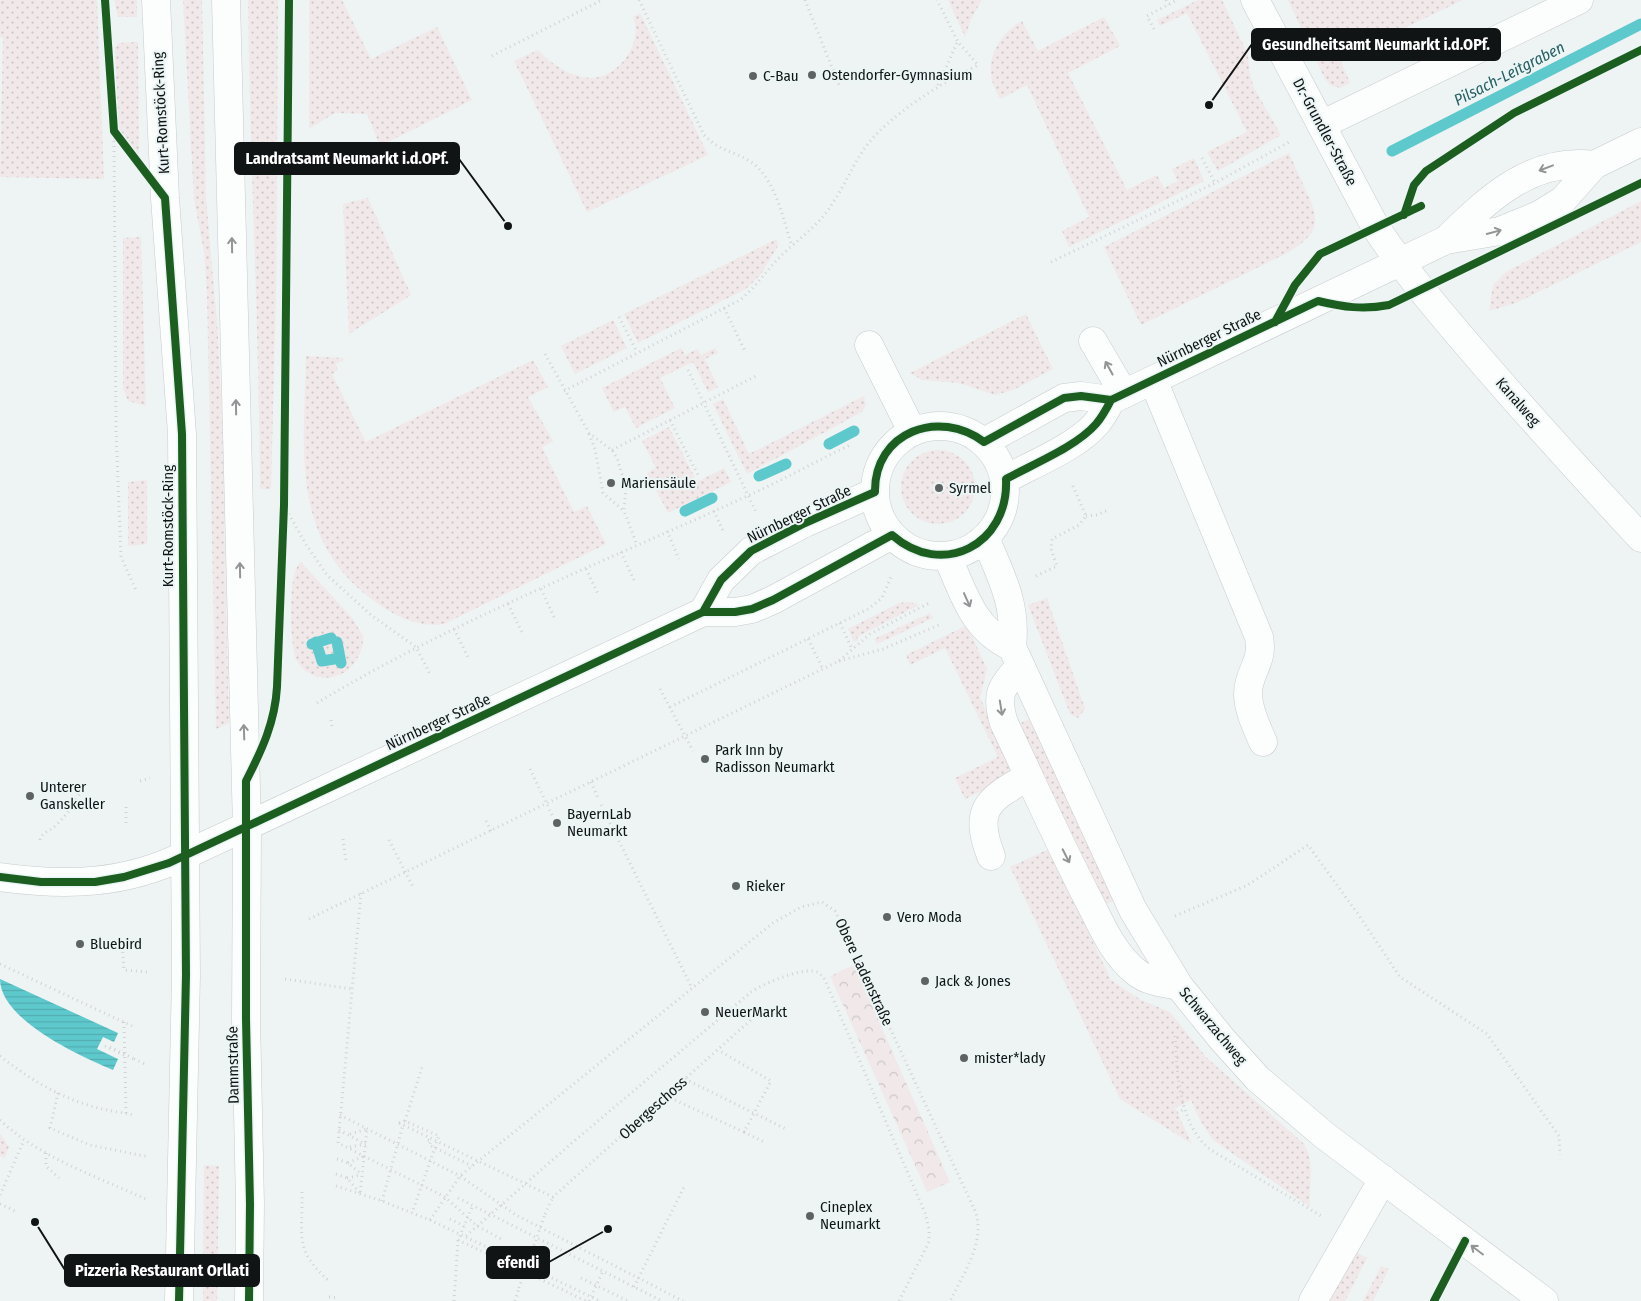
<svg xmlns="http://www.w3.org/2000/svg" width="1641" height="1301" viewBox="0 0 1641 1301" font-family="'Fira Sans Condensed',sans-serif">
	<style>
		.grass { fill: url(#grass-dots) }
		.forest { fill: url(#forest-crowns) }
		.water { fill: url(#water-rules) }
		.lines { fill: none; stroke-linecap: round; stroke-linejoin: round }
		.stream { stroke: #5ec9cd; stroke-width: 11 }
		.minor-casing { stroke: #c8cccc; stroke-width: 29 }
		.major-casing { stroke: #c8cccc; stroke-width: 29 }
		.path { stroke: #d1d3d3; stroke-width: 3; stroke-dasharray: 1 4; stroke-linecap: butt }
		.minor { stroke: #fcfdfd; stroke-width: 28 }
		.major { stroke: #fcfdfd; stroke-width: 28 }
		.path-bridge { stroke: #d1d3d3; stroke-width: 3; stroke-dasharray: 1 4; stroke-linecap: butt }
		.cycleway-casing { stroke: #ecf5f5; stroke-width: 11 }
		.cycleway { stroke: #1b5e20; stroke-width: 8 }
		.oneway { stroke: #929495 }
		.poi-dot { fill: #5e6263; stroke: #ecf5f5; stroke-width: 2 }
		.labels { text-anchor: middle; stroke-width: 4; stroke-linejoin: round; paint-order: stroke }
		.poi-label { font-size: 15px; fill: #111415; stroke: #ecf5f5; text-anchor: start }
		.street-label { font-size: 15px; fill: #111415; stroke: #ecf5f5 }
		.water-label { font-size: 16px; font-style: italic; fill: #275f62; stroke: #ecf5f5 }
		.leader { fill: none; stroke: #111415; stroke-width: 2 }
		.callout-dot { fill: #111415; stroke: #ecf5f5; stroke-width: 2 }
		.callout { fill: #111415; stroke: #111415; stroke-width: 2 }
		.callout-label { font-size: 16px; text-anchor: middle; font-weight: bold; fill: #fff }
	</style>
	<defs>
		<pattern id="grass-dots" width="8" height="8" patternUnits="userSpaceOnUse" patternTransform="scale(1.25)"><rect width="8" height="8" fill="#f1e9e9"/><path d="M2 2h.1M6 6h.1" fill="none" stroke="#cec7c7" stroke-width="1.8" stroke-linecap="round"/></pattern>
		<pattern id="forest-crowns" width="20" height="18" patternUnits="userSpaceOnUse" patternTransform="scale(1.25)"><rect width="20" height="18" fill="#f1e9e9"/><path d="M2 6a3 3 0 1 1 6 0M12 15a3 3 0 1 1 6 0" fill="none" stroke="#cec7c7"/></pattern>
		<pattern id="water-rules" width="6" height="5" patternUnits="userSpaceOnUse" patternTransform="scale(1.25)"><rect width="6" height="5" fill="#5ec9cd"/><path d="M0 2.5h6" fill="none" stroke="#51acaf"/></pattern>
	</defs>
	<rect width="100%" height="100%" fill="#eef3f3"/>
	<path class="grass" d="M0,0H97L104,179L0,177L3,38L0,37Z
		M114,0H137V17H118Z
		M183,0H202L206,198L218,335L222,421L229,723L216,729L207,294L204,252L194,199Z
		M248,0H278L276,294L271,489H260C259,326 250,163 248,0Z
		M309,0H342L371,59L437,27L472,100L380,146L367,114L335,113L309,129Z
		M948,0H982L972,17L965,37Z
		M1198,0H1222L1248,55L1250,75L1254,88L1281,135L1218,171L1207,152L1247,132L1187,13L1160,26L1157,20Z
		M1288,0H1463L1340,59L1350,83L1340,88L1330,85L1325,79Z
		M640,13L708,155L587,212L514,61L538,50C552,65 577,82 599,77C623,72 643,39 633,17Z
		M1104,17L1120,46L1068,73L1127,190L1157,175L1164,188L1178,181L1172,169L1194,158L1204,181L1069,247L1062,231L1089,217L1027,85L1000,99C996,91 991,82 991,73C989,52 1004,30 1022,21L1038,51Z
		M138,42V48L139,156L118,131L115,48L119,43Z
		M1289,153C1295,166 1301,180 1307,193C1321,223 1318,234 1289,252L1141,325L1104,247Z
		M368,198L411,295L349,334L343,204Z
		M1641,201V242L1516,303L1489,311L1493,285L1506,272Z
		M141,237L146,406L128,401L123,388V238Z
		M777,239L778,246L761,274L746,289L638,343L624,314Z
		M1026,314L1053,369L1013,390L995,395L959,383L922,380L910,373Z
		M613,320L627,348L575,374L561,346Z
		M681,348L685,355L697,349L701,355L715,348L718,353L705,359L718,387L708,392L693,362L660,378L675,408L636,428L625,407L614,412L602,388Z
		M306,356L343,358L344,360L335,364L338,370L332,374L366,442L533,360L548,387L528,397L553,441L542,447L574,512L587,506L606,544L444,624C419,628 397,617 377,603C289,542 304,450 306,356Z
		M864,396L866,405L862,412L747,474L713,404L723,399L749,454Z
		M669,427L697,482L724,468L731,482L668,513L647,473L656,468L642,441Z
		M901 487a37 37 0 1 1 74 0a37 37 0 1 1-74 0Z
		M147,480V544L128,546V482Z
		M301,562L353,619L363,636C364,649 356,665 345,672C336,677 329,679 319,677C309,675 300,668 296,659C290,644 287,571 301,562Z
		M1047,598L1085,709L1078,718L1070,714L1028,605Z
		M909,602L919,605L857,637L858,640L854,642L848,629L899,603Z
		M930,613L933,618L877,644L874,639Z
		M967,625L987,669L980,698L1017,774L965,799L955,778L998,757L945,648L910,665L906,655Z
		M1029,719L1115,900L1106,904L1019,724Z
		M1049,849L1111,980L1141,1000L1170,1012L1206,1057L1304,1144C1316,1164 1308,1185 1310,1207L1213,1140L1200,1120L1191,1100L1175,1108L1192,1144L1120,1099L1010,867Z
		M0,1133L9,1147L5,1158L0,1156Z
		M204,1165L219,1166L217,1301H203Z
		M1347,1247L1367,1258L1345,1301H1319Z
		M1381,1266L1389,1269L1373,1301H1363Z"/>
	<path class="forest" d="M854,965L950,1182L927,1192L830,976Z"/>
	<path class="water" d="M0,979L118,1033L114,1042L103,1037L97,1049L118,1059L113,1070C80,1056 0,1020 0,979Z"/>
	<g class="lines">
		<path class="stream" d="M1392,151L1641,24
			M829,444L854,431
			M759,476L786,464
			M685,511L712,498
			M316,642L322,661L340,658
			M337,642L341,663
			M312,644L331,638"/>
		<defs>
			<path id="minor" d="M1255,0L1376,228C1409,277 1447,321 1485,365C1536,424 1588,481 1641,538
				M1321,125L1579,0
				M1093,341L1124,394
				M869,345L912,431
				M1153,380L1259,637C1264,663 1248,671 1248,694C1248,710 1257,728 1263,742
				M985,538C1001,576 1017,604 1012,647L1133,910L1179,986L1222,1039L1258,1079L1324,1135L1544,1301
				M947,556C964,593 972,629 1012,647
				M1020,666C1001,688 995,694 1004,723C1032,782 1058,841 1088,899C1101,924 1113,954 1136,972C1148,982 1164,983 1179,986
				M991,856C972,807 990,799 1029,776
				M0,877C65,886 125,885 185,855
				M1313,1301L1383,1179"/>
			<path id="major" d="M156,0L165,198L182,434L186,975L179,1301
				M226,0L247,828L246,1019L250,1204L249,1301
				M1446,240C1488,199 1531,157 1594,165
				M875 491a65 65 0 1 1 130 0a65 65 0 1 1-130 0Z
				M984,442L1064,398L1081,396L1111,400
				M1006,479C1033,464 1076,447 1096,424C1102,417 1107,408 1111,400L1446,240L1500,231L1539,215L1563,200L1594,165L1641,142
				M703,612L721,580L751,551L805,523L875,492
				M185,855L703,612H735L752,609L773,600L892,535"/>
		</defs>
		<use href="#minor" class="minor-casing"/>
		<use href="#major" class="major-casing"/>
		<path class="path" d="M639,0L704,135C722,153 733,150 751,162C776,179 783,220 792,246
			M805,0L839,85
			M1166,0L1168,5
			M1154,29L1147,16L1177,0
			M492,56L602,0
			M938,85L957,43
			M114,131L116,430L121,557L136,590
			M1202,158L1215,183
			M1051,262L1215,183L1291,141
			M724,308L745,351
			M619,317L637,352
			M545,354L589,433L612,450L617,458L626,487L624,511L637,545
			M688,370L756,512
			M564,391L740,300C757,286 768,268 784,253C801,237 820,224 832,204C845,185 853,164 867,145C892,113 942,83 978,65L958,42L937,0
			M670,420L699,477
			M589,434L595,449L603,493L624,511
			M612,450L758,375
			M284,505L305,543L327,575L371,615L416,647L430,674
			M714,511L723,531
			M1086,516L1097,515L1108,510
			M667,531L679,559
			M621,552L634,580
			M586,569L599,596
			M1036,576L1057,566L1051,549L1052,539L1079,525L1086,516L1072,484
			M541,589L554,617
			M508,604L522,632
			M840,623L852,649
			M454,629L468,657
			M808,639L823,669
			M839,661L883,649L941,624
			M660,689L693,751
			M317,703C453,621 602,563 745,497C781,481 815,462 850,445
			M670,707L868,609L882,598L891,577
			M331,720L332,727
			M530,769L554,819
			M140,781L150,778
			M591,782L598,798
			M601,805L692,988
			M126,807V824
			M486,821L491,831
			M601,834L612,829
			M343,839L346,861
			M40,840C42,832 48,832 54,827C65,818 73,805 80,793
			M389,840L413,887
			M361,893L338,1143L445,1197L477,1226L501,1239
			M1175,916L1248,885L1308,845L1358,914L1400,977L1487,1034L1559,1136L1560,1155
			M309,919L839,661L870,634L931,602
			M122,942L124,970L147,972
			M0,964L132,1026
			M285,979L352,989
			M124,1022L126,1113
			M1175,1036C1177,1072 1179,1126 1211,1150L1323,1217
			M105,1046L124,1055
			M0,1056C27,1077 55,1095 88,1105C103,1110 119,1112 134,1115
			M134,1059L145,1064
			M685,1079L788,1130
			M58,1093L50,1128L90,1145L149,1157
			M666,1096L744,1132L771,1081L718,1050
			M1177,1113L1185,1109
			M340,1115L460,1176L516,1215L683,1301
			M0,1120C40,1158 98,1177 148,1200
			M405,1121L423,1064
			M399,1123L553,1197L753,1018
			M399,1123L405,1121L439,1136L412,1213
			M339,1130L365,1144
			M744,1132L764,1142
			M350,1134L367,1129L360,1194
			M428,1140L431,1141L429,1145L472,1166
			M350,1147L366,1144
			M46,1153V1166L59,1178
			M337,1159L348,1163L361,1174
			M348,1163L364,1156
			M336,1174L347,1178L360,1193
			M347,1178L361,1175
			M336,1186L382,1201L430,1220L600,1301
			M302,1192C303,1237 293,1249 330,1282
			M0,1195L24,1140
			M458,1198L662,1301
			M382,1201L403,1125
			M0,1204L15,1211
			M545,1214L553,1197
			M450,1219L464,1226
			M430,1220L460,1176L472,1166L773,923L801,907L822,902L835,911L842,925L976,1213C985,1243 963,1274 950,1301
			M466,1236L573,1142L751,992C763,984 798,969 813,971C820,972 822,976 825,980L925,1213L929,1229V1242L899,1301
			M458,1240L586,1301
			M581,1278L628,1301
			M634,1287L684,1187
			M329,1297L339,1298
			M454,1301L458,1240L473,1205
			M515,1301L519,1288
			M589,1301L603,1271"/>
		<use href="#minor" class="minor"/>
		<use href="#major" class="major"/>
		<path class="path-bridge" d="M110,1047L134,1059
			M519,1288L545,1214"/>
		<defs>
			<path id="cycleway" d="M105,0L114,131L165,198L182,434L186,975L179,1301
				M1404,215L1414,185L1426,171L1514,113L1641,50
				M1275,322L1295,285L1320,254L1421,206
				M703,612L721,580L751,551L805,523L875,492C874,432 939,408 984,442L1064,398L1081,396L1111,400
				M0,877L41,882H95L124,877L169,863L703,612H735L752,609L773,600L892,535C942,579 1009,545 1006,479C1033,464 1076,447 1096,424C1102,417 1107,408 1111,400L1318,301C1343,307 1363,310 1389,305L1641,183
				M249,1301L250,1204L246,1019V781C262,750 275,722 277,687L284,505L289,0
				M1434,1301L1465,1241"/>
		</defs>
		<use href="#cycleway" class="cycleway-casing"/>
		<use href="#cycleway" class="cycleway"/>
	</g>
	<defs><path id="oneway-shaft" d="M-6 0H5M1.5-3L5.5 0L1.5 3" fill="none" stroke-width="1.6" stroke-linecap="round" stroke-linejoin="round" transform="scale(1.25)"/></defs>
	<g class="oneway">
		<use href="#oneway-shaft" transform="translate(1546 168) rotate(159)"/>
		<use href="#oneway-shaft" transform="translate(1494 232) rotate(-15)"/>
		<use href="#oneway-shaft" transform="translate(232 245) rotate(-91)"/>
		<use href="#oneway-shaft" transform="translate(1109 368) rotate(-119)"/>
		<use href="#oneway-shaft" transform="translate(236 407) rotate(-91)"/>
		<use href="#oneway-shaft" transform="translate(240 570) rotate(-91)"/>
		<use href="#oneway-shaft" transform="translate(967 600) rotate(66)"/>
		<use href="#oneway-shaft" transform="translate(1001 708) rotate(81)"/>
		<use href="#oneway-shaft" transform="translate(244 732) rotate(-92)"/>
		<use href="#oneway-shaft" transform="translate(1066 856) rotate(63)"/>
		<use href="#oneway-shaft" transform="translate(1477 1250) rotate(-143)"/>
	</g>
	<g class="poi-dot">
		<circle cx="812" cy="75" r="5"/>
		<circle cx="753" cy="76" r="5"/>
		<circle cx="611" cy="483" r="5"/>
		<circle cx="939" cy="488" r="5"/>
		<circle cx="705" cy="759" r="5"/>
		<circle cx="30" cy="796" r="5"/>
		<circle cx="557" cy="823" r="5"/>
		<circle cx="736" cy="886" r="5"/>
		<circle cx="887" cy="917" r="5"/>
		<circle cx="80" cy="944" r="5"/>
		<circle cx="925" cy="981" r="5"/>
		<circle cx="705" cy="1012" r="5"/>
		<circle cx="964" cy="1058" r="5"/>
		<circle cx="810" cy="1216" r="5"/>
	</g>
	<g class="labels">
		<g class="poi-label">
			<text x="822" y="80">Ostendorfer-Gymnasium</text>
			<text x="763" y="81">C-Bau</text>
			<text x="621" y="488">Mariensäule</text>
			<text x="949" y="493">Syrmel</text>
			<text x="715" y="755">Park Inn by<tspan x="715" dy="17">Radisson Neumarkt</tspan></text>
			<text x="40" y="792">Unterer<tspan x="40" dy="17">Ganskeller</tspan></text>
			<text x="567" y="819">BayernLab<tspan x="567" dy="17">Neumarkt</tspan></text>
			<text x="746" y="891">Rieker</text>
			<text x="897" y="922">Vero Moda</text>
			<text x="90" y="949">Bluebird</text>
			<text x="935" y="986">Jack &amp; Jones</text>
			<text x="715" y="1017">NeuerMarkt</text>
			<text x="974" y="1063">mister*lady</text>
			<text x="820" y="1212">Cineplex<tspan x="820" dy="17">Neumarkt</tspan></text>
		</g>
		<g class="street-label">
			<text transform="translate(161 113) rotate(-93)" y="5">Kurt-Romstöck-Ring</text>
			<text transform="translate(1325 132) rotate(62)" y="5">Dr.-Grundler-Straße</text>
			<text transform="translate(1209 338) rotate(-26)" y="5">Nürnberger Straße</text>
			<text transform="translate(1518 402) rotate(49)" y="5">Kanalweg</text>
			<text transform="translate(799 514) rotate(-26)" y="5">Nürnberger Straße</text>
			<text transform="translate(168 526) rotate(-90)" y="5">Kurt-Romstöck-Ring</text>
			<text transform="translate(438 722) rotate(-25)" y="5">Nürnberger Straße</text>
			<text transform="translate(864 972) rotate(65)" y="5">Obere Ladenstraße</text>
			<text transform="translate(1213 1026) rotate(50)" y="5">Schwarzachweg</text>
			<text transform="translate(233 1065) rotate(-91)" y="5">Dammstraße</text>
			<text transform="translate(653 1108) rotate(-42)" y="5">Obergeschoss</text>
		</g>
		<g class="water-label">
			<text transform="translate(1509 73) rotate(-27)" y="6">Pilsach-Leitgraben</text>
		</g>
	</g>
	<path class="leader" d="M1209 105L1252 44M508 226L459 159M608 1229L549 1262M35 1222L65 1270"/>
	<g class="callout-dot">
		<circle cx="1209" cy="105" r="5"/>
		<circle cx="508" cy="226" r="5"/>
		<circle cx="608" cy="1229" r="5"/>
		<circle cx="35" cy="1222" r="5"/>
	</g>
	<g class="callout">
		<rect x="1252" y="29" width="248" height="31" rx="5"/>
		<rect x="235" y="143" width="224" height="31" rx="5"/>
		<rect x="487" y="1247" width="62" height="31" rx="5"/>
		<rect x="65" y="1255" width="194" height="31" rx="5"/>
	</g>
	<g class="callout-label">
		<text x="1376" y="50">Gesundheitsamt Neumarkt i.d.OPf.</text>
		<text x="347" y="164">Landratsamt Neumarkt i.d.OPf.</text>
		<text x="518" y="1268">efendi</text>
		<text x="162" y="1276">Pizzeria Restaurant Orllati</text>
	</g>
</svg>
